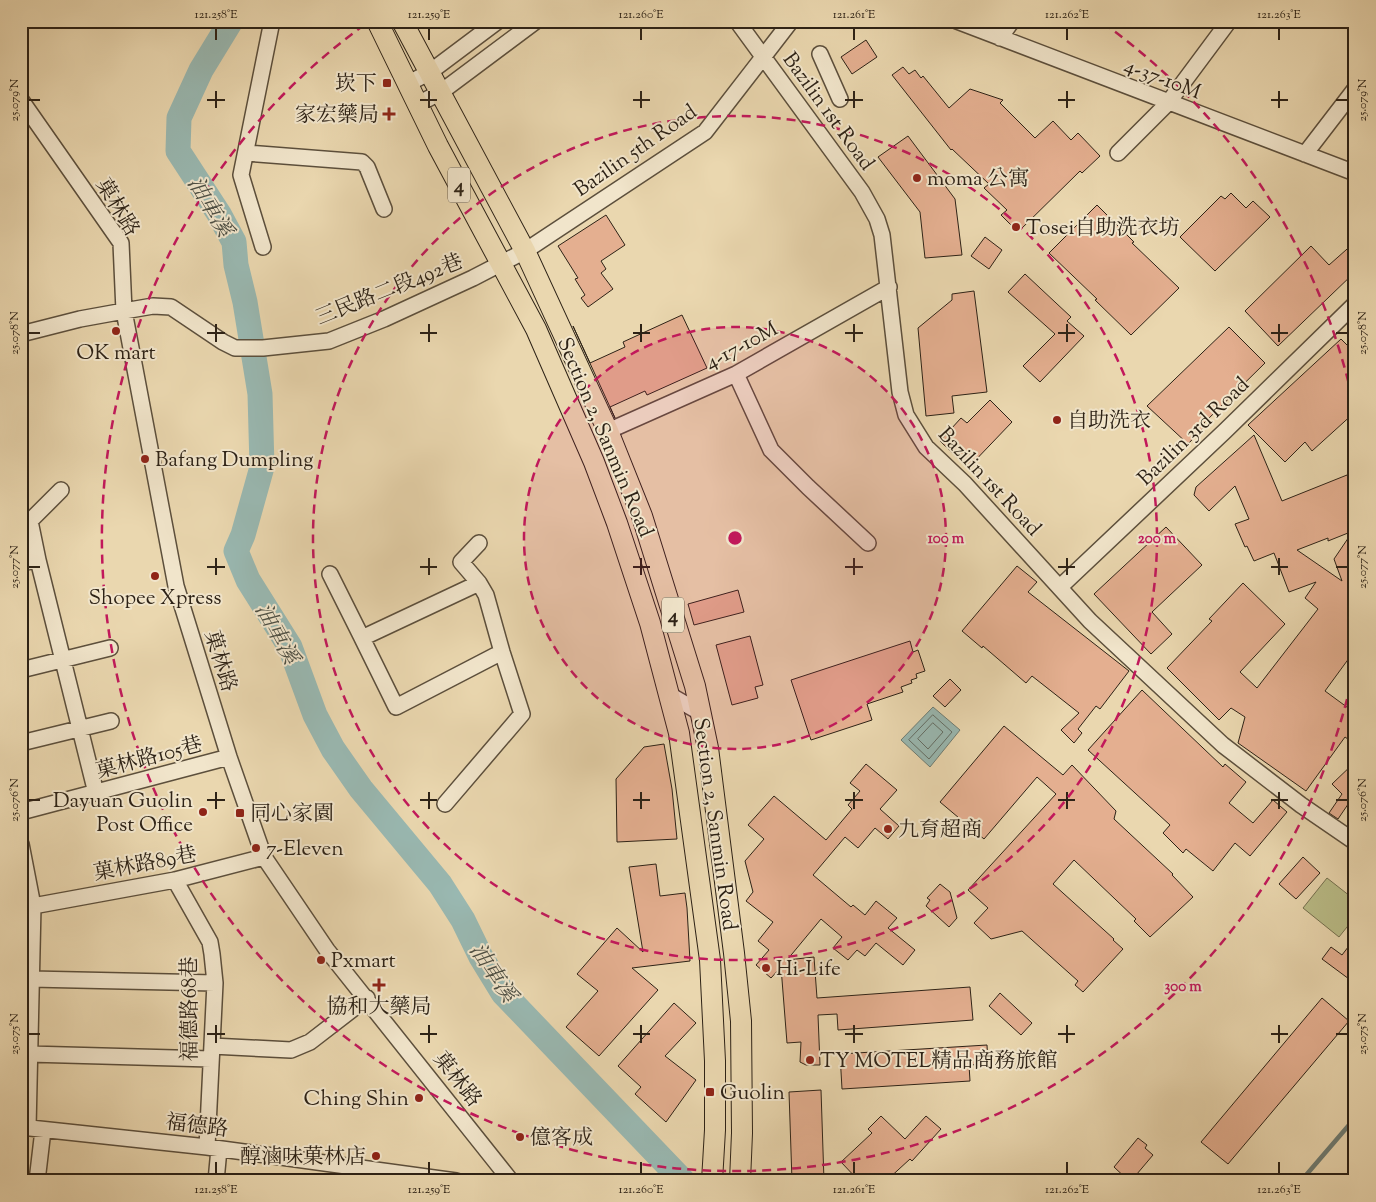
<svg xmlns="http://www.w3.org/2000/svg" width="1376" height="1202" viewBox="0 0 1376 1202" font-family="'Sorts Mill Goudy','Noto Serif TC',serif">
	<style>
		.green { fill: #babd88; stroke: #74704f }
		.water { fill: #99b8b1; stroke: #6e7c73 }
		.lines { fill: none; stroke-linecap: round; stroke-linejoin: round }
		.shore { stroke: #636d64; stroke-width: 1 }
		.stream { stroke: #6e7c73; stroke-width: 4.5 }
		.river { stroke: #99b8b1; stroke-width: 25 }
		.building { fill: #e4af90; stroke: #2d2216; fill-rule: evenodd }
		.minor-casing { stroke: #5c4f3c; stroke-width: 18 }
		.major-casing { stroke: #2d2216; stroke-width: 22 }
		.minor { stroke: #f1e5cb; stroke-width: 15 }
		.major { stroke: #ead7af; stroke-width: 20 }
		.ticks { fill: none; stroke: #2d2216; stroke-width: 2 }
		.ring { fill: none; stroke: #c2185b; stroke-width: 2.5; stroke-dasharray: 9 6 }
		.poi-dot { fill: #8f2418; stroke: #f1e5cb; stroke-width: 2 }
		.labels { text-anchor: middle; stroke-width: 4; stroke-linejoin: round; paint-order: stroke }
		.shield { fill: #f1e5cb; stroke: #685c4c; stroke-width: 1 }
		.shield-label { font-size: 20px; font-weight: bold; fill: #2d2216 }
		.street-label { font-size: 21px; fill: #2d2216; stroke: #f1e5cb }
		.poi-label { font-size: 21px; fill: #2d2216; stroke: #f1e5cb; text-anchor: start }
		.water-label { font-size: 22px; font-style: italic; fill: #4d4f44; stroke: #f1e5cb }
		.centre { fill: #c2185b; stroke: #f1e5cb; stroke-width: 2.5 }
		.ring-label { font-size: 15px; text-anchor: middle; font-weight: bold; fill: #c2185b; stroke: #f1e5cb; stroke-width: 4; stroke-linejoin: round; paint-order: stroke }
		.neatline { fill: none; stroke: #2d2216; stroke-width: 2 }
		.ticks-label { font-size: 12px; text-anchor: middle; fill: #2d2216 }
	</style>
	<rect width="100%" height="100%" fill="#ead7af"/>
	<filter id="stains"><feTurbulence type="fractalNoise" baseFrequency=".004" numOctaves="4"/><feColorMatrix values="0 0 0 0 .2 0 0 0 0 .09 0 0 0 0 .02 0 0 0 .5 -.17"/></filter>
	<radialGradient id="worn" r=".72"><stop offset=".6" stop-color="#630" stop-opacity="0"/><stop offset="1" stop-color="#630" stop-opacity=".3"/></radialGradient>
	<path class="green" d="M1327,878L1355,900V917L1339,937L1303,908Z"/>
	<path class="water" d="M933,707L960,730L930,767L901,740Z"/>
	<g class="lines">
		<path class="shore" d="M933,715L952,732L929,759L909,740Z
			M933,723L943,732L928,749L918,739Z"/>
		<path class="stream" d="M1301,1181L1355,1118"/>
		<path class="river" d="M231,21L201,70L179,118L178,151L219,214L234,242L236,265L245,302L260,394L262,467L243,535L236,551L248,580L290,647L315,715L333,749L361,789L440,884L463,920L481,957L503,993L683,1181"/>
	</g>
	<path class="building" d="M866,40L877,57L852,74L841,57Z
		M903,67L909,74L915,70L921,78L923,76L949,108L970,89L1003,100L1000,103L1035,138L1053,121L1071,140L1078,133L1100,156L1082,173L1080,171L1018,232L1001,215L1007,210L984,188L989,184L952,149L951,150L892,75Z
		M908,136L955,199L962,255L925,258L920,212L878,157Z
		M1231,193L1246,208L1253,201L1270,217L1215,271L1180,237L1221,196L1225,199Z
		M1097,205L1134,242L1132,243L1179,288L1131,335L1095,300L1097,299L1049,253Z
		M606,215L625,245L601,261L606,269L601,273L613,289L588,307L581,298L585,295L575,279L578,278L558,246Z
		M985,237L1002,250L989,269L971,256Z
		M1355,242V272L1278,346L1245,311L1311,246L1329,265Z
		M1025,274L1071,317L1067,321L1084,336L1040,382L1023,366L1055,334L1008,292Z
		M974,291L987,392L952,396L954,413L926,416L918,328L952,300V294Z
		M682,315L707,368L647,395L645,391L610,407L615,418L573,326L590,363L625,347L623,342Z
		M1229,327L1265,363L1204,423L1206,425L1188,444L1147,406Z
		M1341,339L1355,353V412L1312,451L1305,442L1285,462L1248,425Z
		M990,400L1012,422L968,468L940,441L961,418L967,423Z
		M1254,435L1282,501L1347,475L1355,495V650L1325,691L1355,713V744L1345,737L1306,791L1238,743L1245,717L1231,708L1219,720L1167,668L1212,621L1209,619L1243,583L1285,624L1240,672L1257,688L1318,609L1305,598L1316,582L1289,592L1274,553L1254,561L1247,546L1245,547L1235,524L1249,519L1235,486L1209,511L1194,495L1196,487ZM1353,531L1334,559L1342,581L1297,550L1328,538V541Z
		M1166,527L1202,565L1152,612L1172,634L1151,654L1094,594Z
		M1017,566L1037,582L1028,592L1129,671L1100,709L1096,706L1078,729L1082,733L1074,743L1061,730L1079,713L1032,676L1026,683L983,646L982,648L962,631Z
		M738,590L744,612L694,625L688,604Z
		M750,636L763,685L755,687L758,698L732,705L716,645Z
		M910,641L913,652L918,650L925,671L916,674L917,678L911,680L912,683L901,687L903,692L867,704L872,720L811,740L791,680Z
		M950,679L961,690L945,707L933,696Z
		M1142,690L1223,767L1225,764L1246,782L1229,803L1253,823L1273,800L1287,812L1250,856L1235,843L1213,871L1186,849L1183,853L1163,833L1170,825L1088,750Z
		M1004,726L1063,775L1072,765L1116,811L1114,819L1173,874L1172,875L1193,897L1150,937L1134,921L1136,919L1074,860L1053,884L1114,939L1113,940L1123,949L1083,992L1075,985L1078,981L1022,931L991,939L974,923L988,908L968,890L1056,794L1037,777L984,839L940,802Z
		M664,744L672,789L677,839L617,842L616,779L644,747Z
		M1355,762V794L1338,819L1329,813L1342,794L1332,784Z
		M866,764L897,790L880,809L899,826L888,839L875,828L858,848L845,837L813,875L851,907L853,905L865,915L876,901L897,918L888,928L915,950L903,965L876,943L865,956L857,950L848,960L833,948L842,937L821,919L787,960L814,957L817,998L970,987L973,1020L838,1030L837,1014L818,1015L820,1065H806L800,1062L801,1042L787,1043L781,967L771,978L756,965L769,950L758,941L773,922L746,901L753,892L745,861L764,839L748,825L774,796L826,840L852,809L848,805L860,791L850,783Z
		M1303,857L1320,873L1296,899L1279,884Z
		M656,864L660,896L685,893L687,908L690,961L632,968L658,990L599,1056L566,1027L598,991L577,974L617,928L643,952L629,867Z
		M940,884L950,892L957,918L949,927L926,906L930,900L927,898Z
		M1355,938V971L1349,979L1322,959L1331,947L1342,955Z
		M1000,993L1032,1023L1021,1035L989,1006Z
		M1322,998L1349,1021L1228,1164L1201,1142Z
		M674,1003L696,1023L665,1056L696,1080L666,1122L635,1094L641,1087L618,1066Z
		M987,1045L988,1064L969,1065L970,1081L842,1089L840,1054Z
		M821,1090L824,1181H792L789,1092Z
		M881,1116L905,1139L926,1116L941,1129L912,1161L910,1159L886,1181H859L841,1162L872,1133L868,1129Z
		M1138,1138L1147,1145L1145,1148L1153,1155L1131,1181H1129L1114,1167Z"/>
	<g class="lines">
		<defs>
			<path id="minor" d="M737,21L862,192L877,219L882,235L900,392L906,415L926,447L965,484L1090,621L1223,745L1301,805L1355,842
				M957,21L1355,173
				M1000,38L1012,21
				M820,54L840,99
				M409,83L430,72L498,21
				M21,100L121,243L124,311L176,586L229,757L264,857L327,950L511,1181
				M418,104L441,92L536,21
				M246,153L362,162L367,167L384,209
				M1118,153L1168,103L1229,21
				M1305,154L1355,89
				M263,247L241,175L272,21
				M21,334L80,319L124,311L153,306L171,307L223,342L235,348H263L329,341L384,319L473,278L525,251L705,132L791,21
				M736,374L771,450L808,487L868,543
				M608,431L736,374L889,287
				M38,560L96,793
				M21,563L38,560L30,521L61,490
				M330,574L362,638
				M479,583L362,638L396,707L502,652
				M1060,587L1225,431L1355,304
				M21,670L110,648
				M668,694L701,713
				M21,743L111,721
				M445,804L522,714L502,652L486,595L479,583L461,562L479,543
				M21,812L229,757
				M21,844L33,906L28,1128
				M175,880L210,942L212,954L215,983L207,1147
				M33,906L175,880L264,857
				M31,979L215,983
				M212,1046L291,1050L310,1042L367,998
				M29,1054L211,1059
				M21,1127L207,1147L456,1181
				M37,1181L43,1130
				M216,1181L219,1149"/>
			<path id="major" d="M377,21L438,146L536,329L594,462L617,523L650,623L679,733L710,960L715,1061V1130L712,1181
				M402,21L525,251L608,431L642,516L695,686L708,748L734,953L741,1021L742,1133L740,1181"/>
		</defs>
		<use href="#minor" class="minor-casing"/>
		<use href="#major" class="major-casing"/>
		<use href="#minor" class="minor"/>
		<use href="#major" class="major"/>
	</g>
	<path class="ticks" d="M216,28V40M429,28V40M641,28V40M854,28V40M1067,28V40M1279,28V40M216,91V108M429,91V108M641,91V108M854,91V108M1067,91V108M1279,91V108M28,100H40M207,100H225M420,100H437M633,100H650M845,100H863M1058,100H1075M1271,100H1288M1336,100H1348M216,324V342M429,324V342M641,324V342M854,324V342M1067,324V342M1279,324V342M28,333H40M207,333H225M420,333H437M633,333H650M845,333H863M1058,333H1075M1271,333H1288M1336,333H1348M216,558V575M429,558V575M641,558V575M854,558V575M1067,558V575M1279,558V575M28,567H40M207,567H225M420,567H437M633,567H650M845,567H863M1058,567H1075M1271,567H1288M1336,567H1348M216,792V809M429,792V809M641,792V809M854,792V809M1067,792V809M1279,792V809M28,800H40M207,800H225M420,800H437M633,800H650M845,800H863M1058,800H1075M1271,800H1288M1336,800H1348M216,1025V1043M429,1025V1043M641,1025V1043M854,1025V1043M1067,1025V1043M1279,1025V1043M28,1034H40M207,1034H225M420,1034H437M633,1034H650M845,1034H863M1058,1034H1075M1271,1034H1288M1336,1034H1348M216,1162V1174M429,1162V1174M641,1162V1174M854,1162V1174M1067,1162V1174M1279,1162V1174"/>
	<circle cx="735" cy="538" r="211" fill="#c2185b" fill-opacity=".12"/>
	<g class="ring">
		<circle cx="735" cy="538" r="211"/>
		<circle cx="735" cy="538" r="422"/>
		<path d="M1354 670A633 633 0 1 1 367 23M1103 23A633 633 0 0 1 1354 406"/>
	</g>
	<g class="poi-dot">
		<rect x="382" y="78" width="10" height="10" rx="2.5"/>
		<path d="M386.5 106.5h5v5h5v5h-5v5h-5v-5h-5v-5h5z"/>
		<circle cx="917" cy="178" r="5"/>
		<circle cx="1016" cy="227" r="5"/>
		<circle cx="116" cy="331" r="5"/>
		<circle cx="1057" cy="420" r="5"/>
		<circle cx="145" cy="459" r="5"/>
		<circle cx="155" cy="576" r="5"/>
		<circle cx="203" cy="812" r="5"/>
		<rect x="235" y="808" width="10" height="10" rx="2.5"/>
		<circle cx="888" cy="829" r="5"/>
		<circle cx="256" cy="848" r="5"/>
		<circle cx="321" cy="960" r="5"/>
		<circle cx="766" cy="968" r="5"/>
		<path d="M376.5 977.5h5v5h5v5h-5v5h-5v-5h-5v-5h5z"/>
		<circle cx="810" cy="1060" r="5"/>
		<rect x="705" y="1087" width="10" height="10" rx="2.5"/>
		<circle cx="419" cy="1098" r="5"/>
		<circle cx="520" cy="1137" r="5"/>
		<circle cx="376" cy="1156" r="5"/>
	</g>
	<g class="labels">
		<g class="shield">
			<rect x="448" y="167.5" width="22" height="35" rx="4"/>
			<rect x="662" y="597.5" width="22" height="35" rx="4"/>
		</g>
		<g class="shield-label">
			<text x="459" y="192">4</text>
			<text x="673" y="622">4</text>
		</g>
		<g class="street-label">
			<text transform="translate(1163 78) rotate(21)" y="7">4-37-10M</text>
			<text transform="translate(829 111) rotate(54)" y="7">Bazilin 1st Road</text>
			<text transform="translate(635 150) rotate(-35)" y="7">Bazilin 5th Road</text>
			<text transform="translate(118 207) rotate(59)" y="7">菓林路</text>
			<text transform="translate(389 289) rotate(-22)" y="7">三民路二段492巷</text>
			<text transform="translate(741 345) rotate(-28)" y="7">4-17-10M</text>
			<text transform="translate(1193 431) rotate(-44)" y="7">Bazilin 3rd Road</text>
			<text transform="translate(606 437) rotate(67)" y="7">Section 2, Sanmin Road</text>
			<text transform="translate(990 481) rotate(47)" y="7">Bazilin 1st Road</text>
			<text transform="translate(221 661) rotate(73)" y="7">菓林路</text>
			<text transform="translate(149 757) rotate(-15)" y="7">菓林路105巷</text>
			<text transform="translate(716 824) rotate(82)" y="7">Section 2, Sanmin Road</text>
			<text transform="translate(145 863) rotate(-11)" y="7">菓林路89巷</text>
			<text transform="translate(189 1009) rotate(-90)" y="7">福德路68巷</text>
			<text transform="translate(458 1079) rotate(52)" y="7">菓林路</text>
			<text transform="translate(197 1125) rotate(7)" y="7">福德路</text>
		</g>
		<g class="poi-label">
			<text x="377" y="90" text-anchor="end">崁下</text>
			<text x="379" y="121" text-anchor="end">家宏藥局</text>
			<text x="927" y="185">moma 公寓</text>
			<text x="1026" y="234">Tosei自助洗衣坊</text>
			<text x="116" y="359" text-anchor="middle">OK mart</text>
			<text x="1067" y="427">自助洗衣</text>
			<text x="155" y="466">Bafang Dumpling</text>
			<text x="155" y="604" text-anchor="middle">Shopee Xpress</text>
			<text x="193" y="807" text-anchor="end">Dayuan Guolin<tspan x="193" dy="24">Post Office</tspan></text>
			<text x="250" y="820">同心家園</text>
			<text x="898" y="836">九育超商</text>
			<text x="266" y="855">7-Eleven</text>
			<text x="331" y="967">Pxmart</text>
			<text x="776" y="975">Hi-Life</text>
			<text x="379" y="1013" text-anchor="middle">協和大藥局</text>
			<text x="820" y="1067">TY MOTEL精品商務旅館</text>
			<text x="720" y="1099">Guolin</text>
			<text x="409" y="1105" text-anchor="end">Ching Shin</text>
			<text x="530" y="1144">億客成</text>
			<text x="366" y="1163" text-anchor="end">醇滷味菓林店</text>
		</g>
		<g class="water-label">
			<text transform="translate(211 206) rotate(59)" y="8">油車溪</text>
			<text transform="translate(278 633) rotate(61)" y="8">油車溪</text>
			<text transform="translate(494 972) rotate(56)" y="8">油車溪</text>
		</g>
	</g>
	<circle cx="735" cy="538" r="8" class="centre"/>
	<g class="ring-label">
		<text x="946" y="543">100 m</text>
		<text x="1157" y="543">200 m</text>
		<text x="1183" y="991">300 m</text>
	</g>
	<rect width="1376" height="1202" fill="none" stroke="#ead7af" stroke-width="55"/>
	<rect x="28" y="28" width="1320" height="1146" class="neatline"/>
	<g class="ticks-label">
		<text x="216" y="18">121.258°E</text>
		<text x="429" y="18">121.259°E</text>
		<text x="641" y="18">121.260°E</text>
		<text x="854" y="18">121.261°E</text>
		<text x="1067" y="18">121.262°E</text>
		<text x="1279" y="18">121.263°E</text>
		<text transform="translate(14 100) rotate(-90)" y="4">25.079°N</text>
		<text transform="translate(1362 100) rotate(-90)" y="4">25.079°N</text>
		<text transform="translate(14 333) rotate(-90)" y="4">25.078°N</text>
		<text transform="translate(1362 333) rotate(-90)" y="4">25.078°N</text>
		<text transform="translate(14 567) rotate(-90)" y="4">25.077°N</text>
		<text transform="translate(1362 567) rotate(-90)" y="4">25.077°N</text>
		<text transform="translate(14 800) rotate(-90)" y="4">25.076°N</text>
		<text transform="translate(1362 800) rotate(-90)" y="4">25.076°N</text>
		<text transform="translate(14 1034) rotate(-90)" y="4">25.075°N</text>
		<text transform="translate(1362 1034) rotate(-90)" y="4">25.075°N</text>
		<text x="216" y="1193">121.258°E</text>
		<text x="429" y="1193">121.259°E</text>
		<text x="641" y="1193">121.260°E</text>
		<text x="854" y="1193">121.261°E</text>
		<text x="1067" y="1193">121.262°E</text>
		<text x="1279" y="1193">121.263°E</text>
	</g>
	<rect width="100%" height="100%" filter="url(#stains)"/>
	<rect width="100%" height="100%" fill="url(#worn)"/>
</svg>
